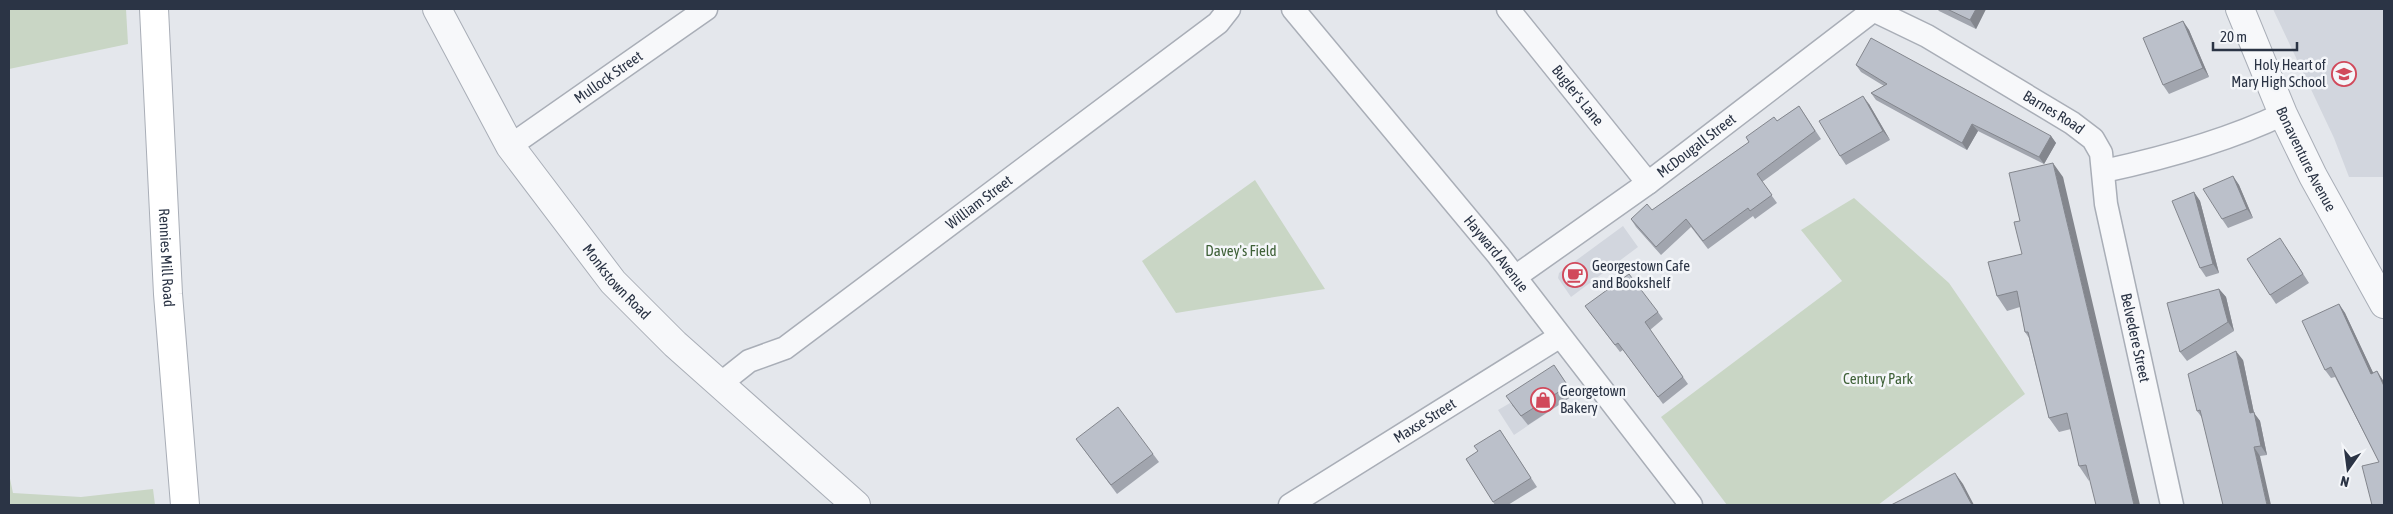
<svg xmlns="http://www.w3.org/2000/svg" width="2393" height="514" viewBox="0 0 2393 514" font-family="'Asap Condensed',sans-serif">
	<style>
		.built { fill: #d2d6de }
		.green { fill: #c9d6c5 }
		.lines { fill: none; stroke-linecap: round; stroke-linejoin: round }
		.minor-casing { stroke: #a9aeb7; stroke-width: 25 }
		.tertiary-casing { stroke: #a9aeb7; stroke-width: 30 }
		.secondary-casing { stroke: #a9aeb7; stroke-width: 30 }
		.minor { stroke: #f7f8fa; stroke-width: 22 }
		.tertiary { stroke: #f7f8fa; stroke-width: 28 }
		.secondary { stroke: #fff; stroke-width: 28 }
		.wall { fill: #a1a5ae }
		.shaded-wall { fill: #83868d }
		.building { fill: #bbc0ca; stroke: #83868d }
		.labels { text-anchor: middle; stroke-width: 5; stroke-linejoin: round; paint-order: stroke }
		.poi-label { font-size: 15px; fill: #2b3445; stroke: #f4f6f9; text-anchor: start }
		.street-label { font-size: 15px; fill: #2b3445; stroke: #f4f6f9 }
		.park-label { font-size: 15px; fill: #3f6138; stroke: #f4f6f9 }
	</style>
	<rect width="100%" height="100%" fill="#e4e7ec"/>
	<path class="built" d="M2273,9H2384V177H2349L2334,138Z
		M1623,226L1638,247L1571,297L1558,278L1559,273Z
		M1560,374L1574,395L1514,435L1498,410Z"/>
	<path class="green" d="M9,9H126L128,44L9,69Z
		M1255,180L1325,289L1176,313L1142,261Z
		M1854,198L1949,283L2025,394L1878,505H1727L1661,417L1842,281L1801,230Z
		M9,474L13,493L81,497L153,489L155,505H9Z"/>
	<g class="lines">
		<defs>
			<g id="minor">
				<path id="s1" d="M1293,9L1498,255L1691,505"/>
				<path id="s2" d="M1508,9L1648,183"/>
				<path id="s3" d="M1871,9L1927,36L2072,123L2093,139L2101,153L2106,204L2172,505"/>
				<path id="s4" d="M510,146L706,9"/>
				<path d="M2104,171C2164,158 2227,141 2283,114"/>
				<path id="s5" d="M1515,277L1648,183L1875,9"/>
				<path id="s6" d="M720,384L749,361L785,348L1218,23L1229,9"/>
				<path id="s7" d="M1290,505L1559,337"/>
			</g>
			<g id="tertiary">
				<path id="s8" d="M437,9L510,146L613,282L675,344L856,505"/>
				<path id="s9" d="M2240,9L2283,114L2313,176L2384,304"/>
			</g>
			<g id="secondary">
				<path id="s10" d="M154,9L168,294L185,505"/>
			</g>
		</defs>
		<use href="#minor" class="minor-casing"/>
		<use href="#tertiary" class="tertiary-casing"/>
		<use href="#secondary" class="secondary-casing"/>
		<use href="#minor" class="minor"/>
		<use href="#tertiary" class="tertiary"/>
		<use href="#secondary" class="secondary"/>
	</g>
	<path class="wall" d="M1937,9H1986L1976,29L1939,11Z
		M2183,21L2189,30L2209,77L2169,94L2163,85Z
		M1856,65L2051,136L2056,143L2044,164L1978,131L1967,150L1876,100L1871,93L1884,86L1861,72Z
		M1869,104L1890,140L1846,165L1840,156Z
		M1799,106L1821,139L1762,182L1777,203L1755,219L1753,216L1708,249L1691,227L1661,255L1636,227L1631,219L1652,210L1749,142L1777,121Z
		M2233,176L2239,185L2253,218L2228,228L2222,219Z
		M2063,177L2089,481L2079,466L2071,429L2059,432L2049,418L2029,338L2025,332L2020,307L2007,311L1997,296L2022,254L2020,221Z
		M2194,192L2200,201L2219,273L2206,277L2200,268Z
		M2286,247L2309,283L2276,304L2270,295Z
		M2219,289L2226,297L2234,331L2187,361L2180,352Z
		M2339,304L2345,313L2373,373L2377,371L2384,382V505L2379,462L2335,377L2331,378L2325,370Z
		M1585,306L1658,312L1663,319L1650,330L1688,384L1663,404L1623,350L1620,352Z
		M2243,360L2254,413L2260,421L2267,455L2260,456L2203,419L2197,411Z
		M1554,365L1574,395L1528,425L1512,405Z
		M1500,430L1537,487L1508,505H1495L1466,459L1478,451Z
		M1076,439L1153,454L1159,462L1117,494Z"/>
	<path class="shaded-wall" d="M1976,9H1986L1976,29L1970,20Z
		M2183,21L2189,30L2209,77L2203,68Z
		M1863,96L1869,104L1890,140L1883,131Z
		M1972,124L1978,131L1967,150L1962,143Z
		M2051,136L2056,143L2044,164L2039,157Z
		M2053,163L2063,177L2140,505H2134Z
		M2233,176L2239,185L2253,218L2247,209Z
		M2194,192L2200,201L2219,273L2213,264Z
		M2219,289L2226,297L2234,331L2228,322Z
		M2339,304L2345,313L2378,383L2371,374Z
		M2236,351L2243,360L2254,413L2260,421L2267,455L2261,446L2250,413Z
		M2377,371L2384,382V386Z
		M2254,447L2260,456L2271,505H2267Z
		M1955,473L1963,484L1974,505H1972Z"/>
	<path class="building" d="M1947,9H1976L1970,20Z
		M2183,21L2203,68L2163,85L2143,38Z
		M1871,38L2051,136L2039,157L1972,124L1962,143L1871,93L1887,84L1856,65Z
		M1863,96L1883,131L1840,156L1819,121Z
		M1799,106L1815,131L1757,174L1772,195L1750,211L1748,208L1703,241L1686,219L1656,247L1631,219L1647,204L1652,210L1749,142L1746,137L1774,117L1777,121Z
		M2053,163L2134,505H2096L2086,465L2079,466L2067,413L2049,418L2028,332H2025L2017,291L1997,296L1988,262L2022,254L2014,222L2020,221L2009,173Z
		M2233,176L2247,209L2222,219L2203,189Z
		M2194,192L2213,264L2200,268L2172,201Z
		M2280,238L2303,274L2270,295L2247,259Z
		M1629,274L1658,312L1645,322L1683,377L1658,397L1618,343L1615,345L1585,306Z
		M2219,289L2228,322L2180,352L2167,303Z
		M2339,304L2371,374L2377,371L2384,386V505H2372L2362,466L2379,462L2331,367L2325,370L2302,321Z
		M2236,351L2250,413L2254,412L2261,446L2254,447L2267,505H2223L2200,410L2197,411L2188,374Z
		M1554,365L1568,386L1521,416L1506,396Z
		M1118,407L1153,454L1111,485L1076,439Z
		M1500,430L1531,478L1493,502L1466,459L1478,451L1474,446Z
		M1955,473L1972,505H1891Z"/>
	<defs>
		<symbol id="school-ring" viewBox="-11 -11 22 22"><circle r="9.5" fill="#f4f6f9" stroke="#d1495b" stroke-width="1.5"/><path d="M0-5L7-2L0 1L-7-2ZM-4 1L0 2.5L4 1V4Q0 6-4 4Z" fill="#d1495b"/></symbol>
		<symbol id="cafe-ring" viewBox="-11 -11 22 22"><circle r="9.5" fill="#f4f6f9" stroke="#d1495b" stroke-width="1.5"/><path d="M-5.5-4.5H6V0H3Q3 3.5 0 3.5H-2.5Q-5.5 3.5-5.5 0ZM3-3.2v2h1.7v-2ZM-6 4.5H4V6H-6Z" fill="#d1495b"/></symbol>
		<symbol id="shop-ring" viewBox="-11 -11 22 22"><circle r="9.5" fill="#f4f6f9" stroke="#d1495b" stroke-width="1.5"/><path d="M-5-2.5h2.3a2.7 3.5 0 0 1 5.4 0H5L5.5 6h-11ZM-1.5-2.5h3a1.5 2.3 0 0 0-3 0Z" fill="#d1495b"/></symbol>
	</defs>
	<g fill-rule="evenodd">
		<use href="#school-ring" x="2330" y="60" width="28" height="28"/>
		<use href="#cafe-ring" x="1561" y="261" width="28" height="28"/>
		<use href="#shop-ring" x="1529" y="386" width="28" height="28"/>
	</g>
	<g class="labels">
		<g class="poi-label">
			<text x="2326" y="70" text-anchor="end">Holy Heart of<tspan x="2326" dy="17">Mary High School</tspan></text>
			<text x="1592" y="271">Georgestown Cafe<tspan x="1592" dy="17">and Bookshelf</tspan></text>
			<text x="1560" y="396">Georgetown<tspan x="1560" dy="17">Bakery</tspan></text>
		</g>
		<g class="street-label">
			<text dy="5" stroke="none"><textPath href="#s4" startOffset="120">Mullock Street</textPath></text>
			<text dy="5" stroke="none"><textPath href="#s2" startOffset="111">Bugler's Lane</textPath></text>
			<text dy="5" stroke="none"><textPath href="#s3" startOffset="210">Barnes Road</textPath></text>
			<text dy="5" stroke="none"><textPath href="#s5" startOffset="224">McDougall Street</textPath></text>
			<text dy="5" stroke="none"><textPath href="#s9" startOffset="164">Bonaventure Avenue</textPath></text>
			<text dy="5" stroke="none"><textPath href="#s6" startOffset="318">William Street</textPath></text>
			<text dy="5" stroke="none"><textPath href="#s1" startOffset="318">Hayward Avenue</textPath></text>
			<text dy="5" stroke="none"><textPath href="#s10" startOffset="249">Rennies Mill Road</textPath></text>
			<text dy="5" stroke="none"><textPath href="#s8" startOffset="328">Monkstown Road</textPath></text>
			<text dy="5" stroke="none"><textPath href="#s3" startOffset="462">Belvedere Street</textPath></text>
			<text dy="5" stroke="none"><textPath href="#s7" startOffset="159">Maxse Street</textPath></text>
		</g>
		<g class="park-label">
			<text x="1241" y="256">Davey's Field</text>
			<text x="1878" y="384">Century Park</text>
		</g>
	</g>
	<rect width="2393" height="514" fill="none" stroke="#2b3445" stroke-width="20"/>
	<g transform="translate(2348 469) rotate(194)" stroke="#f4f6f9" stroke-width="4" paint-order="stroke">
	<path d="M0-4L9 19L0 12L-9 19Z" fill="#2b3445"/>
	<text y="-8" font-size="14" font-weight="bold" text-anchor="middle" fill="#2b3445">N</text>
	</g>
	<path d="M2213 42v8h84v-8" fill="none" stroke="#2b3445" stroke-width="2.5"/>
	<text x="2220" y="42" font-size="15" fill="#2b3445" stroke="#f4f6f9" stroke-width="4" paint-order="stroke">20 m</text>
</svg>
